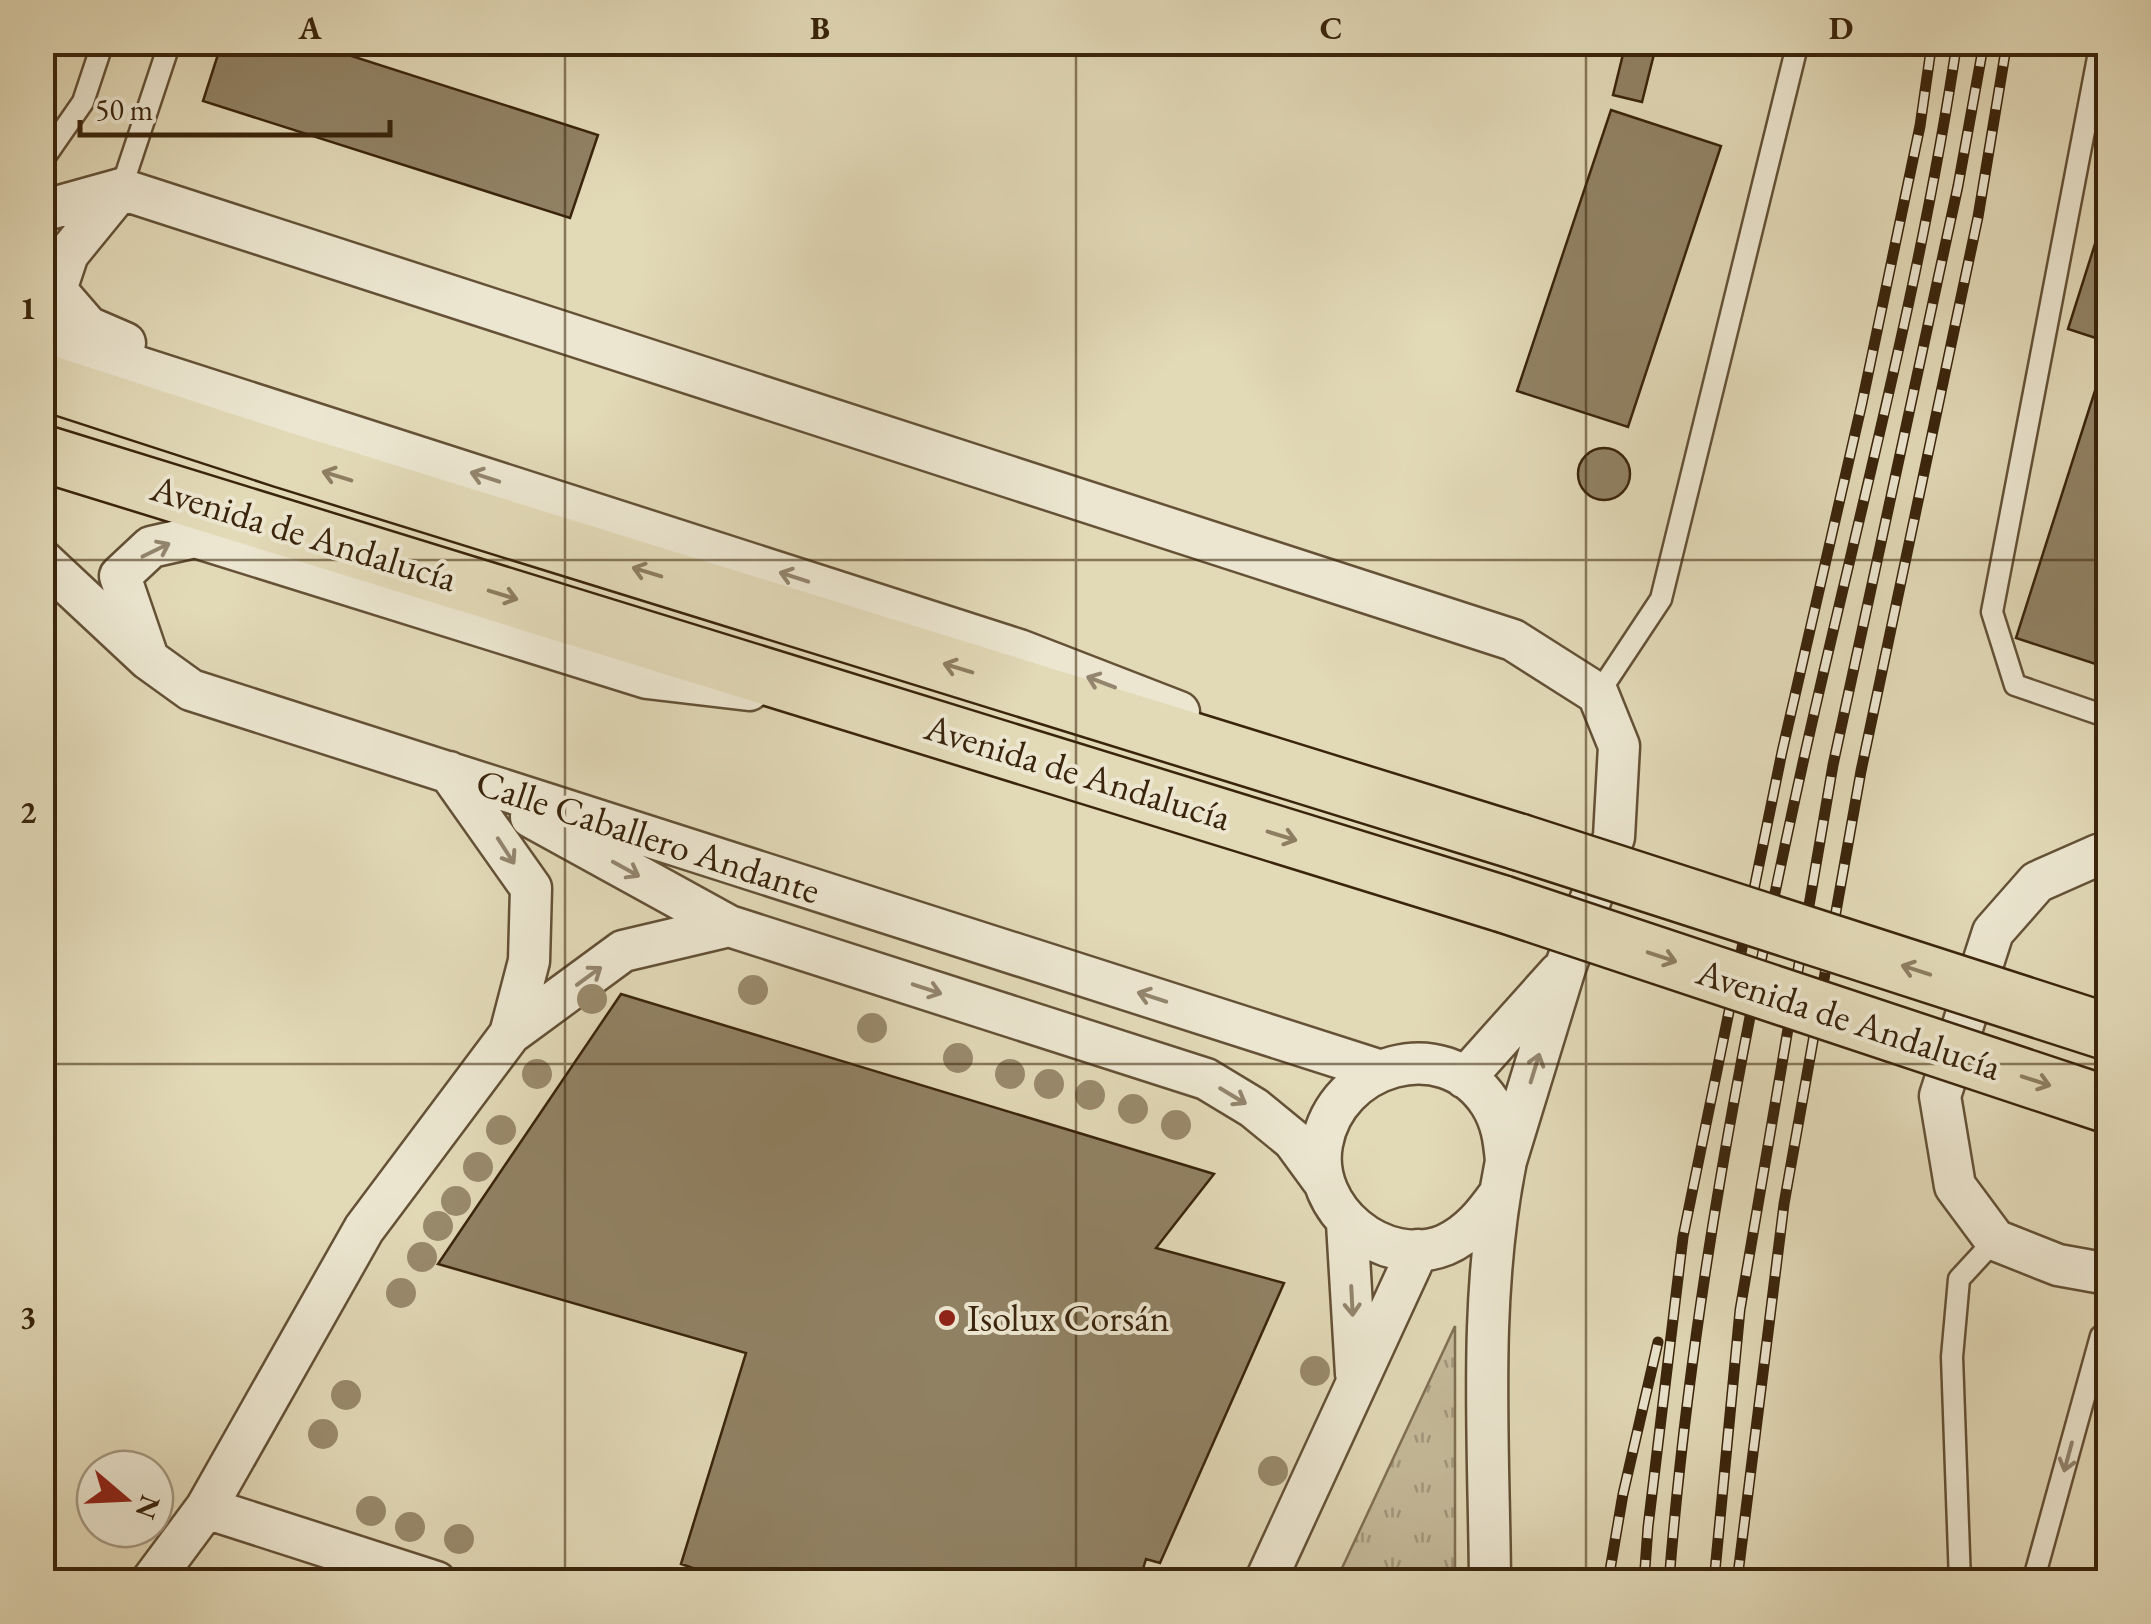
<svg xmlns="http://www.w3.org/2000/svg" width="2151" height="1624" viewBox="0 0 2151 1624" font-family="'EB Garamond',serif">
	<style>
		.grass { fill: url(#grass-tufts); stroke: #806f52; stroke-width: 2.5 }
		.building { fill: #918264; stroke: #3a240b; stroke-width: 2.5 }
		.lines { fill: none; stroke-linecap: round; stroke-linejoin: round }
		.service-casing { stroke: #645136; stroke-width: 25 }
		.minor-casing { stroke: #645136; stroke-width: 45 }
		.primary-casing { stroke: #3a240b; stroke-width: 60 }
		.service { stroke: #ece6d0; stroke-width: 20 }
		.minor { stroke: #ece6d0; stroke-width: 40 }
		.primary { stroke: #e2d9b7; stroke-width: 55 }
		.rail-casing { stroke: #3a240b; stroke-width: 11 }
		.rail { stroke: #ece6d0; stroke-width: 8; stroke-dasharray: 22; stroke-linecap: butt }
		.primary-bridge-casing { stroke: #3a240b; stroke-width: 60; stroke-linecap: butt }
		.primary-bridge { stroke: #e2d9b7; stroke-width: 55 }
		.tree { fill: #998a6c }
		.oneway { stroke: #8e7e61 }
		.oneway2 { stroke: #93856e }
		.grid { fill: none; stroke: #3a240b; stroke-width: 2.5; stroke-opacity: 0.55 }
		.poi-dot { fill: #8f2418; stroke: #ece6d0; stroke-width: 4 }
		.labels { text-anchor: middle; stroke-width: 8; stroke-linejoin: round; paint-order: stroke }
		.street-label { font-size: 38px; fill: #3a240b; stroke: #ece6d0 }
		.poi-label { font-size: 38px; fill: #3a240b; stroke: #ece6d0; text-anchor: start }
		.neatline { fill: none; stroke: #3a240b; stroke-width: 4 }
		.grid-label { font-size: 32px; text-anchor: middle; font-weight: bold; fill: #3a240b }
	</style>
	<defs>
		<pattern id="grass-tufts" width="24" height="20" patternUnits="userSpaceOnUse" patternTransform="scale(2.5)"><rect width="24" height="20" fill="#c5ba9a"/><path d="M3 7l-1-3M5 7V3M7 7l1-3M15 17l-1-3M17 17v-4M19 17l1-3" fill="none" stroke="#a1977c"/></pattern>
	</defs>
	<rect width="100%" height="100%" fill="#e2d9b7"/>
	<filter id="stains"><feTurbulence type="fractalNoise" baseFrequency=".002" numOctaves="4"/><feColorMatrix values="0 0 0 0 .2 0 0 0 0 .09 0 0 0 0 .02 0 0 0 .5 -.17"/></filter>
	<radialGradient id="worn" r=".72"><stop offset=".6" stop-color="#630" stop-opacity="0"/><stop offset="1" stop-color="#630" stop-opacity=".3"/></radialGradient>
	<path class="grass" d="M1455,1326V1581H1336Z"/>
	<path class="building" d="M222,42H308L598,135L570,218L203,101Z
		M1626,42H1657L1642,102L1613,95Z
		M1611,110L1721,146L1628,427L1517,391Z
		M2108,203V342L2068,329Z
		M2108,350V668L2016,638Z
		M1578 474a26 26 0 1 1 52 0a26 26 0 1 1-52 0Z
		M621,994L1214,1174L1156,1248L1284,1283L1160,1563L1146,1559L1139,1582H734L681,1564L746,1353L438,1264Z"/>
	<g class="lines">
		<defs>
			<path id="service" d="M2101,42L1992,612L2015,685L2108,717
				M42,161L83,102L103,42
				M121,189L170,42
				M1598,694L1661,599L1798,42
				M1960,1582L1952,1357L1959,1279L1995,1240
				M2047,1582L2036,1571L2101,1336L2108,1337"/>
			<path id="minor" d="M121,189L68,254L56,290L88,327L125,343
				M42,211L121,189L1513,640L1598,694L1619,746L1614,837L1566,965L1506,1161C1478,1299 1489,1442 1490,1582
				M42,336L1019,650L1179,712
				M42,560L148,659L191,690L1378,1070
				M147,655L120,576L151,547L195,537L647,678L749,690
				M449,772L531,888L529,961L510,1034
				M531,817L729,926L1206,1079L1254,1108L1293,1140L1323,1181
				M2108,854L2098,855L2037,882L1993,932L1940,1096L1955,1186L1995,1240L2058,1265L2108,1274
				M1465,1078L1559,973
				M1500,1193C1485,1214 1470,1234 1445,1245C1383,1270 1310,1209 1322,1144C1336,1065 1443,1031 1490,1103C1502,1122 1504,1140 1506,1161
				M1347,1223L1356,1374
				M206,1508L436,1582
				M151,1582L206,1508L364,1229L510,1034L623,951L729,926
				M1265,1582L1418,1250"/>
			<path id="primary" d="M42,381L282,459L1519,842
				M42,453L1503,904"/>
		</defs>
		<use href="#service" class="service-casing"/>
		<use href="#minor" class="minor-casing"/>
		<use href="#primary" class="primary-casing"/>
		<use href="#service" class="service"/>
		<use href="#minor" class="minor"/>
		<use href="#primary" class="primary"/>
		<defs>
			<path id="rail" d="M1608,1582L1623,1494L1658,1342
				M1644,1582L1648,1527L1683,1237L1782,752L1862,403L1920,126L1932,42
				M1669,1582C1691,1304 1744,1030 1804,758C1857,520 1921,284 1957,42
				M1714,1582L1740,1310L1833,765L1958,186L1984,42
				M1737,1582L1784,1204L1861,771L1978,217L2007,42"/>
		</defs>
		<use href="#rail" class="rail-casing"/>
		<use href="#rail" class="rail"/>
		<defs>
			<path id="primary-bridge" d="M1519,842L2108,1032
				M1503,904L2108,1105"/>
		</defs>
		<use href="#primary-bridge" class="primary-bridge-casing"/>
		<use href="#primary-bridge" class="primary-bridge"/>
	</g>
	<g class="tree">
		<circle cx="753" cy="990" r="15"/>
		<circle cx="592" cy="999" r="15"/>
		<circle cx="872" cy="1028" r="15"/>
		<circle cx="958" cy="1058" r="15"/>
		<circle cx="537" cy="1074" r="15"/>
		<circle cx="1010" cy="1074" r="15"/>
		<circle cx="1049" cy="1084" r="15"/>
		<circle cx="1090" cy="1095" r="15"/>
		<circle cx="1133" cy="1109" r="15"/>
		<circle cx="1176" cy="1125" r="15"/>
		<circle cx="501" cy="1130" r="15"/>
		<circle cx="478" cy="1167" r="15"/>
		<circle cx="456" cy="1201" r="15"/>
		<circle cx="438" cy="1226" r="15"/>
		<circle cx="422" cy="1257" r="15"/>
		<circle cx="401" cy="1293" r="15"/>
		<circle cx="1315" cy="1371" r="15"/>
		<circle cx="346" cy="1395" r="15"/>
		<circle cx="323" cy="1434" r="15"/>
		<circle cx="1273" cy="1471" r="15"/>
		<circle cx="371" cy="1511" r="15"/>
		<circle cx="410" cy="1527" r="15"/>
		<circle cx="459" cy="1539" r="15"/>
	</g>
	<defs><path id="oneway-shaft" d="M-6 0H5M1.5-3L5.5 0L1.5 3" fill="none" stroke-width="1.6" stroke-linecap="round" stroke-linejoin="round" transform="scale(2.5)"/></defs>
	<g class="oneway">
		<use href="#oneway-shaft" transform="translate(337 476) rotate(-163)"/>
		<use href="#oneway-shaft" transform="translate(647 572) rotate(-163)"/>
		<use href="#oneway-shaft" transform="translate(503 595) rotate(17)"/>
		<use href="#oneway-shaft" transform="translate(958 668) rotate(-163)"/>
		<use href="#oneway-shaft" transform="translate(1282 836) rotate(17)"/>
		<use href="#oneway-shaft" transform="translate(1662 957) rotate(18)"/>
		<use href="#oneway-shaft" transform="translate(1916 970) rotate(-162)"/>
		<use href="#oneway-shaft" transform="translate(2036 1081) rotate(18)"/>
	</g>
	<g class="oneway2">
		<use href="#oneway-shaft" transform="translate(485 477) rotate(-162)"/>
		<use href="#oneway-shaft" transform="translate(156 550) rotate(-26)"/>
		<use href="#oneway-shaft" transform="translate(794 577) rotate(-162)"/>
		<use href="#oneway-shaft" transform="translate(1101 682) rotate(-159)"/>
		<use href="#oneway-shaft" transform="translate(506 851) rotate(57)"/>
		<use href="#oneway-shaft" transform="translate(626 869) rotate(29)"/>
		<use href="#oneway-shaft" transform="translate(589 976) rotate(-36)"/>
		<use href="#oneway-shaft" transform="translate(927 989) rotate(18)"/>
		<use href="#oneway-shaft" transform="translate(1152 997) rotate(-162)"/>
		<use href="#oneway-shaft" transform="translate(1535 1068) rotate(-73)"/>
		<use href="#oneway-shaft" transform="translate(1233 1096) rotate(31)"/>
		<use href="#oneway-shaft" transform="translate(1352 1301) rotate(87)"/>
		<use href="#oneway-shaft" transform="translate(2068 1457) rotate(105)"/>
	</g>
	<path class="grid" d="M565,42V1582M1076,42V1582M1586,42V1582M42,560H2108M42,1064H2108"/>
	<circle class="poi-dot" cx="947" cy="1318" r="10"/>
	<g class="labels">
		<g class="street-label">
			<text transform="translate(304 533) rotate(17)" y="13">Avenida de Andalucía</text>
			<text transform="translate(1078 772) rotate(17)" y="13">Avenida de Andalucía</text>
			<text transform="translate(648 836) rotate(18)" y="13">Calle Caballero Andante</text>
			<text transform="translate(1849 1019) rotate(18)" y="13">Avenida de Andalucía</text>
		</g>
		<g class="poi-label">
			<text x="967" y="1331">Isolux Corsán</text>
		</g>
	</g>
	<rect width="2151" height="1624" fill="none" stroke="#e2d9b7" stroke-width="110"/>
	<g transform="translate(125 1499) rotate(109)"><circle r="48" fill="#ece6d0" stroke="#a59881" stroke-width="2.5"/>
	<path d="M0-8L18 38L0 25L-18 38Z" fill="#8f2418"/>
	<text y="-15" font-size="28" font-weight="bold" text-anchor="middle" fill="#3a240b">N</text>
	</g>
	<path d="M80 120v15h310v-15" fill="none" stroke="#3a240b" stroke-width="5"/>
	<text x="95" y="120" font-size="30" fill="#3a240b" stroke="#ece6d0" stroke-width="8" paint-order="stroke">50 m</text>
	<rect x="55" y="55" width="2041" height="1514" class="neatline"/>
	<g class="grid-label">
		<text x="310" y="39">A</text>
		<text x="820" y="39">B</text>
		<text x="1331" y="39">C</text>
		<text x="1841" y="39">D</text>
		<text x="28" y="319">1</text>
		<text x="28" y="823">2</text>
		<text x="28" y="1328">3</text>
	</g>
	<rect width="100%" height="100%" filter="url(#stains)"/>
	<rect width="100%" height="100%" fill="url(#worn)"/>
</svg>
